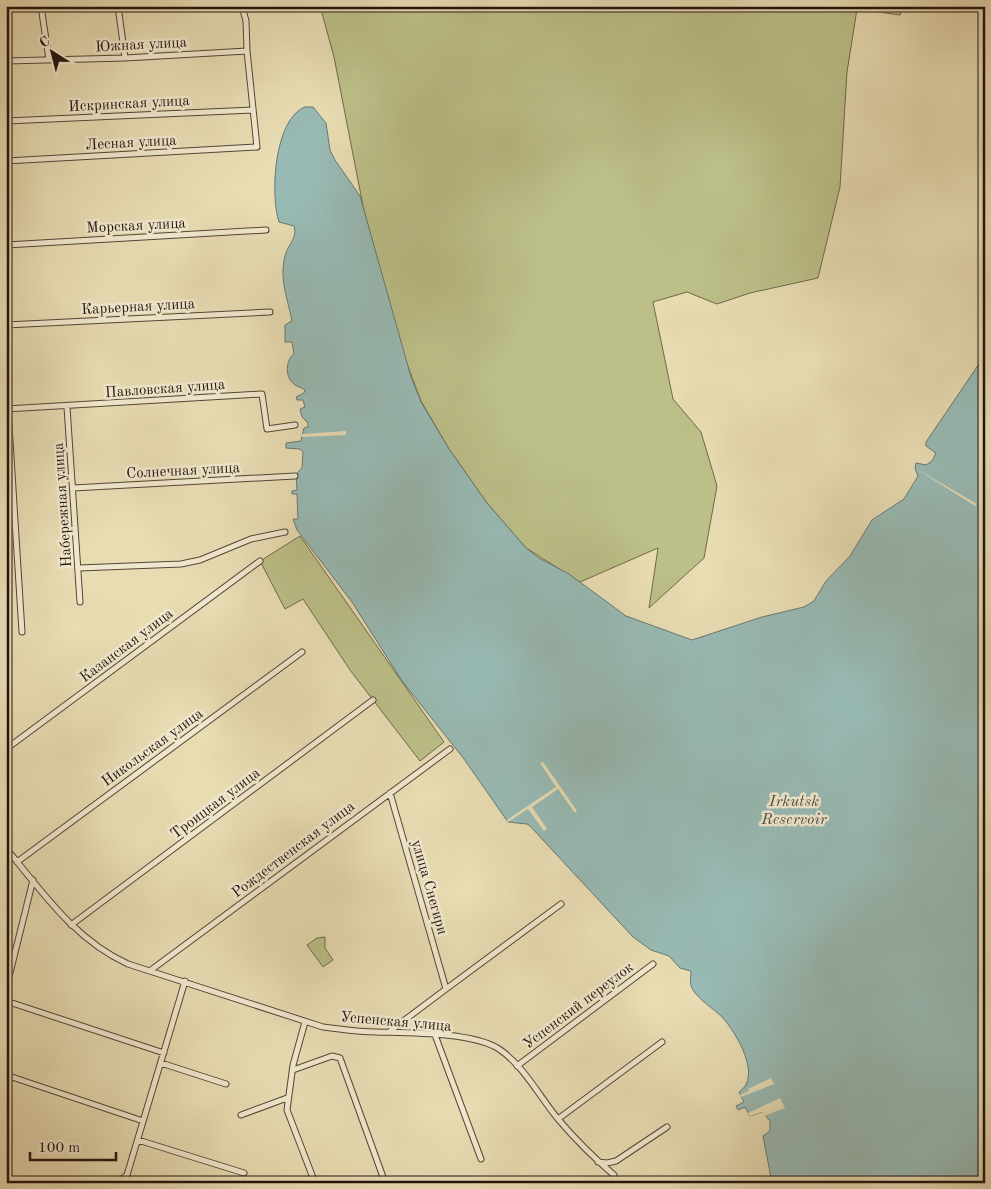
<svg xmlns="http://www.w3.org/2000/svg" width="991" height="1189" viewBox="0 0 991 1189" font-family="'Old Standard TT',serif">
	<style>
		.green { fill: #bcbf88; stroke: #6f694a }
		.water { fill: #98bab4; stroke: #697771 }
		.pier { fill: #e8dcb3 }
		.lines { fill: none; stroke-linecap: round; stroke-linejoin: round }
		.minor-casing { stroke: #544536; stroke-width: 7 }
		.minor { stroke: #f0e8ce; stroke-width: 5 }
		.labels { text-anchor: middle; stroke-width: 5; stroke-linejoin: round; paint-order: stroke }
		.street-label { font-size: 15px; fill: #22130d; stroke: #f0e8ce }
		.water-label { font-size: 16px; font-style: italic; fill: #4b4d47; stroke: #f0e8ce }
	</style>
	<rect width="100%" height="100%" fill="#e8dcb3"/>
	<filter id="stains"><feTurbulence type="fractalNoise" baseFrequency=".004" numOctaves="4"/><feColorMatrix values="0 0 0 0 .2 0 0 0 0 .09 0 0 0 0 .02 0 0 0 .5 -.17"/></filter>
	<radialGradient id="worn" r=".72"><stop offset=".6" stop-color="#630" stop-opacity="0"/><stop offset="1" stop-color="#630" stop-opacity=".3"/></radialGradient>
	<path class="green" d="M320,6H904L900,15L857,9L847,72L840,187L818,278L750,293L717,304L687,292L653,302L673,399L701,432L717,486L704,558L649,608L658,548L580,582L526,548L487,503L449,449L421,401L404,356L364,211L334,57Z
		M300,536L444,742L420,761L350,670L303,599L285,609L260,561Z
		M325,937V948L333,960L323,967L307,945L317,938Z"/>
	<path class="water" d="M305,107H313L326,123L330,150L335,160L360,196L411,377L421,402L449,449L487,503L526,548L539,558L569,574L626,616L692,640L762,617L804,607L814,601L826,581L850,556L872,520L904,499L918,476L915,468L916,463L926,465L932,461L936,453L926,446V442L985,355V1183H772L763,1136L770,1131V1121L762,1112L750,1116L745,1107L738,1110L736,1106L744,1102L739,1092C763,1077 736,1032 722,1017C713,1008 700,1001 693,990C689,984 691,978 691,971L680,968L669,956L651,950L633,937L530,826L527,824L508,822L464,759L402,681L352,602L297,530L293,519H298L297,494H292V491L297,490L296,474L302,468L303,452L300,449L286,448V443L301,441L304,428L308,427V423L302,417L300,409L305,407L303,400H297L296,397L304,393L305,390C301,387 297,387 294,384C285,377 285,361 294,354L292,342H285V325L292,321C288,300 279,279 285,256C287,247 295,240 295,231L294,226L279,222C270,195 274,119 305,107Z"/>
	<path class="pier" d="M346,431V435L302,437V434Z
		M915,468L977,504L975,506Z
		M543,762L577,811L575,813L558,789L532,807L547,829L544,831L528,809L508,822L507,820L556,787L540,763Z
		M771,1078L774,1084L741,1097L740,1095L749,1091L748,1089Z
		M780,1098L785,1108L764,1116L762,1112L750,1116L748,1113Z"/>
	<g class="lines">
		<defs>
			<path id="minor" d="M41,6L49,60
				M118,6L125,58
				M6,61L125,58L247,51
				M6,121L253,110
				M6,161L257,147L247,51L246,21L242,6
				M6,245L266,230
				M6,325L270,312
				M67,407L80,602
				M6,409L262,394L267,429L295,425
				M8,409L22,632
				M73,488L295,476
				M79,568L181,564L200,560L251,539L285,532
				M6,749L260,561
				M6,848C42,892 75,940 128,964L323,1027C341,1029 358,1032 376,1032C408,1033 472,1032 499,1049C524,1066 539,1096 558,1119C575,1139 594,1158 614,1175V1183
				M17,862L302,652
				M71,925L373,700
				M151,970L450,749
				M6,989L33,880
				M446,989L561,904
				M6,1001L164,1053
				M305,1022L293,1065L287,1110L315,1183
				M390,1031L446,989L390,793
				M435,1035L481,1159
				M161,1063L226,1084
				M517,1066L653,964
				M293,1070L332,1056L340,1058L383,1177
				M6,1075L143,1121
				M241,1115L287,1098
				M558,1119L662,1042
				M138,1140L244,1173
				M598,1162L607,1163L616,1161L667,1127
				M117,1183L127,1175L185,981"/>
		</defs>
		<use href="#minor" class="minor-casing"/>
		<use href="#minor" class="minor"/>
	</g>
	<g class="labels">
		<g class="street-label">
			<text transform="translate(141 44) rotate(-3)" y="5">Южная улица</text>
			<text transform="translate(129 103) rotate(-3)" y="5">Искринская улица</text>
			<text transform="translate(131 142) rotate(-3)" y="5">Лесная улица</text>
			<text transform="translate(136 225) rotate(-3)" y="5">Морская улица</text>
			<text transform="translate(138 306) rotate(-3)" y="5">Карьерная улица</text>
			<text transform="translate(165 388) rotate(-4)" y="5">Павловская улица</text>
			<text transform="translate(183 470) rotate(-3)" y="5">Солнечная улица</text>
			<text transform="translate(62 505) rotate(-94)" y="5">Набережная улица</text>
			<text transform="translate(126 645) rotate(-37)" y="5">Казанская улица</text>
			<text transform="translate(152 747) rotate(-36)" y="5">Никольская улица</text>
			<text transform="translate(215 803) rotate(-37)" y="5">Троицкая улица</text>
			<text transform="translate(293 849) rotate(-37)" y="5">Рождественская улица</text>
			<text transform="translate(430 887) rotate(74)" y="5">улица Снегири</text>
			<text transform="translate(578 1005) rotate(-37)" y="5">Успенский переулок</text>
			<text transform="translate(396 1021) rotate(5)" y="5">Успенская улица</text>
		</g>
		<g class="water-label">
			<text x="794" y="806">Irkutsk<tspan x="794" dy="18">Reservoir</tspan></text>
		</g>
	</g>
	<rect width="991" height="1189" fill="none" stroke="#e8dcb3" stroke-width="25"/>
	<rect x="8" y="8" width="976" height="1174" fill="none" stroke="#22130d" stroke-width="2.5"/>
	<rect x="12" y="12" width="966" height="1164" fill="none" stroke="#22130d"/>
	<g transform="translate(52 52) rotate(324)" stroke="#f0e8ce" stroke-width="4" paint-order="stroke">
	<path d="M0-4L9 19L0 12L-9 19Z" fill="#22130d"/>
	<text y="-8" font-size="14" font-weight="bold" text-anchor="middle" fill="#22130d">С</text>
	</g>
	<path d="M30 1152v8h86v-8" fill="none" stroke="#22130d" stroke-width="2.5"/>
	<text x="38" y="1152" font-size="15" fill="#22130d" stroke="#f0e8ce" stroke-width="4" paint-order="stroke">100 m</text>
	<rect width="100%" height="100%" filter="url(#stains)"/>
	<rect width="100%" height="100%" fill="url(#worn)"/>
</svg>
